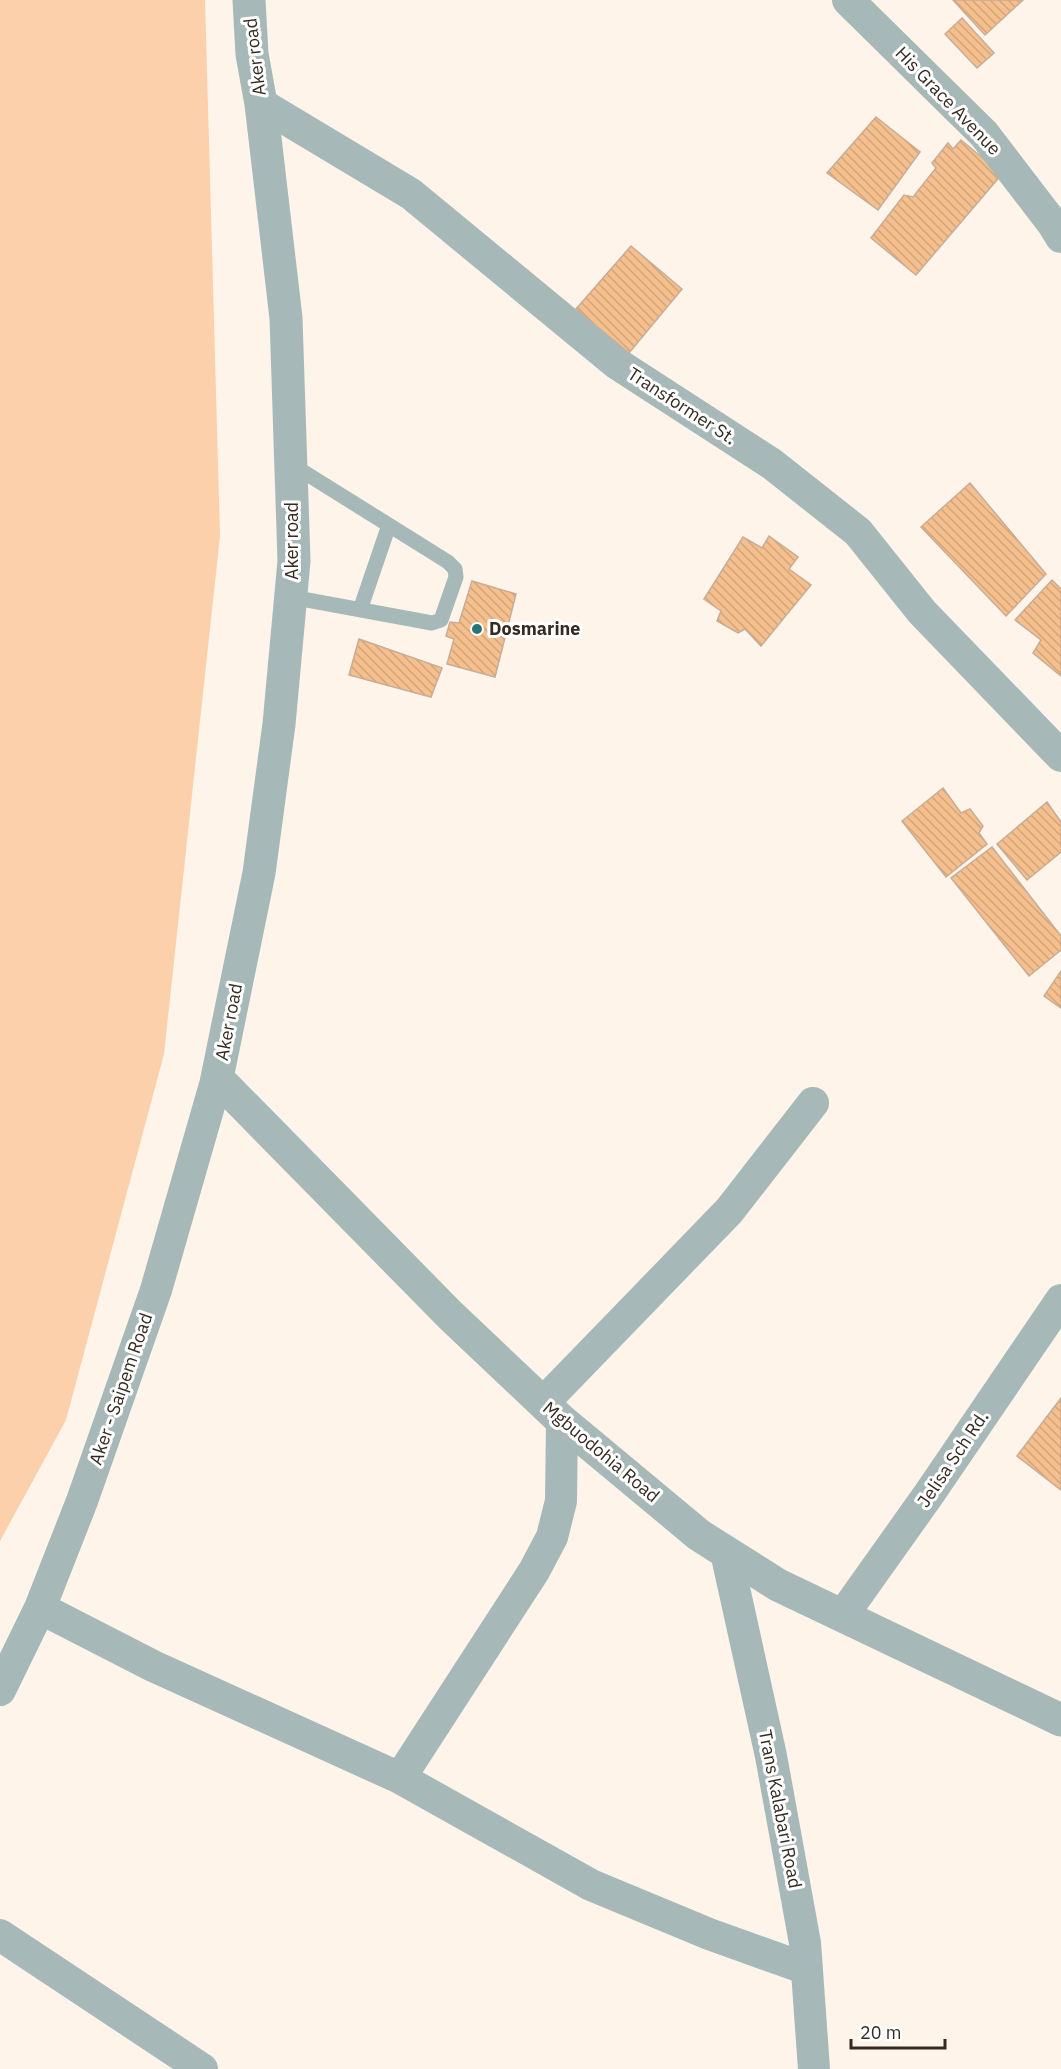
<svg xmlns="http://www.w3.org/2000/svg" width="1061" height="2069" viewBox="0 0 1061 2069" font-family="'IBM Plex Sans',sans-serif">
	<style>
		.green { fill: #fbd0aa }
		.building { fill: url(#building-back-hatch); stroke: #c6ad97; stroke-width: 1.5 }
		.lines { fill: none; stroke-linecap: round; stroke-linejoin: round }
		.service { stroke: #a6b8b7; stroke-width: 15 }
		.minor { stroke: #a6b8b7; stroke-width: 32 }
		.tertiary { stroke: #a6b8b7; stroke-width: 33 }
		.poi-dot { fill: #297474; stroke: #fff; stroke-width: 2 }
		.labels { text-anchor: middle; stroke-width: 6; stroke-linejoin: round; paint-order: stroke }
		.street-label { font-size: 18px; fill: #342a21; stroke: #fff }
		.poi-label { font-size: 18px; font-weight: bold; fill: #342a21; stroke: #fff; text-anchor: start }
	</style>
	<defs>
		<pattern id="building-back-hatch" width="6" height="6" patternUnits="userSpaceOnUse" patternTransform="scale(1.5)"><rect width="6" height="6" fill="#f6bf8e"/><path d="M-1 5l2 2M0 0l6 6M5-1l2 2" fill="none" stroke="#d4a47a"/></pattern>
	</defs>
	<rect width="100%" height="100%" fill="#fef4ea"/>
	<path class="green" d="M0,0H205L220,536L164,1054L66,1420L0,1541Z"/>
	<path class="building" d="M953,0H1023L985,35Z
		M962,18L994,53L977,68L945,34Z
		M876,117L920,152L878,210L827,173Z
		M961,140L1002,174L916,275L871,238L904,195L913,197L936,168L932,163L948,143L953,149Z
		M631,246L682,289L629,353L576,309Z
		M970,483L1046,574L1006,616L921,527Z
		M769,536L798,557L789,569L811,585L761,646L745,629L738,633L717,621L721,611L704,599L743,537L762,548Z
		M1052,580L1061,589V676L1033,653L1041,640L1015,620Z
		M472,581L516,594L495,677L447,664L454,639L446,636L450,622L459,623Z
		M359,639L442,668L431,697L349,675Z
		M943,788L961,813L970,809L983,826L979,833L987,844L946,877L902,821Z
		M1047,802L1061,822V852L1027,880L997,844Z
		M992,847L1061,936V950L1029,976L951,878Z
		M1061,971V1008L1044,996Z
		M1061,1398V1490L1017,1456Z"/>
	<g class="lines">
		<path class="service" d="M291,464L448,562L455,569L456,577L441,620L432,623L291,597
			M360,610L389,525"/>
		<path class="minor" d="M848,0L984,134L1053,224L1061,237
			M261,104L411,194L616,363L772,464L858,532L922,612L1061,756
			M543,1403L729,1211L813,1103
			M726,1552L771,1756L805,1943L814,2069
			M40,1608L153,1666L400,1778L591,1885L709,1934L807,1969
			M843,1615L929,1494L1061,1300
			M0,1690L40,1608L82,1501L156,1290L217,1078
			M400,1778L534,1571L552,1537L561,1501L562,1421
			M0,1935L202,2069"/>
		<path class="tertiary" d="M249,0L252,54L261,104L286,318L294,561L279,724L259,873L217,1078L450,1315L562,1421L699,1535L778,1585L1061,1720"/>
	</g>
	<circle class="poi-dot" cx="477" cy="629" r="6"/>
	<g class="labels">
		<g class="street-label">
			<text transform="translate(255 57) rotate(-97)" y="6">Aker road</text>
			<text transform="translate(948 101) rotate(46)" y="6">His Grace Avenue</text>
			<text transform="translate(682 406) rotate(33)" y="6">Transformer St.</text>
			<text transform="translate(292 541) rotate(-90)" y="6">Aker road</text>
			<text transform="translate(229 1022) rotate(-79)" y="6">Aker road</text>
			<text transform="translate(121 1389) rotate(-71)" y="6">Aker - Saipem Road</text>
			<text transform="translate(601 1452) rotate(40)" y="6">Mgbuodohia Road</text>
			<text transform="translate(953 1459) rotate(-56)" y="6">Jelisa Sch Rd.</text>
			<text transform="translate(780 1809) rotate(79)" y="6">Trans Kalabari Road</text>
		</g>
		<g class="poi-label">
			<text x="489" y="635">Dosmarine</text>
		</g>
	</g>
	<path d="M851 2039v9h94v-9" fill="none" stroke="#342a21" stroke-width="3"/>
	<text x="860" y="2039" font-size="18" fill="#342a21" stroke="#ffffff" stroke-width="4.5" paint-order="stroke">20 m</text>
</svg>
